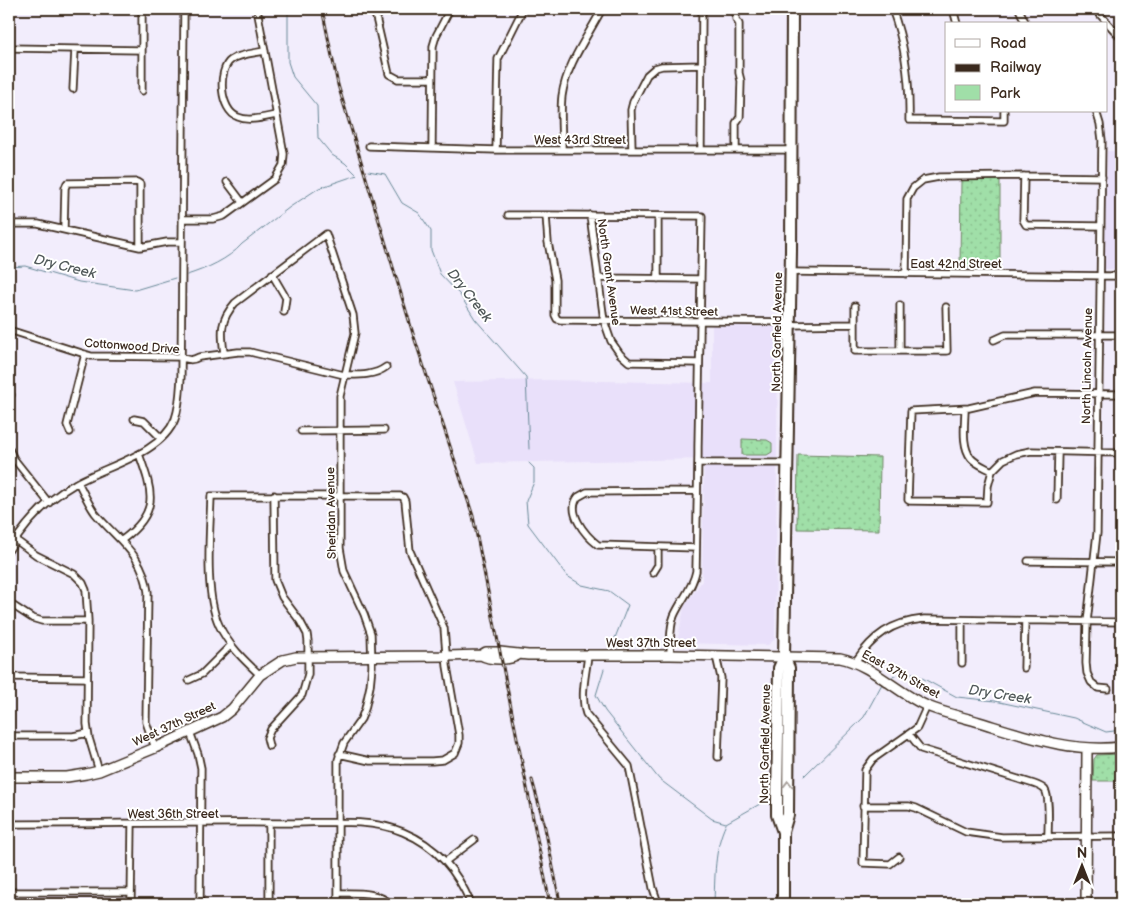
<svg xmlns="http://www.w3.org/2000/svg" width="1130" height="913" viewBox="0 0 1130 913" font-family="'Balsamiq Sans',sans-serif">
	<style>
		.built { fill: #e9e0fa }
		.green { fill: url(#green-dots); stroke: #6e8463 }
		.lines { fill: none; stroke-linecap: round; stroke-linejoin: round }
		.stream { stroke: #678896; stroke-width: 1 }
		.street-casing { stroke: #3b2a1e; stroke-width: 9 }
		.secondary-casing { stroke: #3b2a1e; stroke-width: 12 }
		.highway-casing { stroke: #3b2a1e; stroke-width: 14 }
		.street { stroke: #fff; stroke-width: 5.5 }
		.secondary { stroke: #fff; stroke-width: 9 }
		.highway { stroke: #fff; stroke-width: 10 }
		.rail-casing { stroke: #3b2a1e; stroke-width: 3 }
		.rail { stroke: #fff; stroke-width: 1; stroke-dasharray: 4; stroke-linecap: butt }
		.oneway { stroke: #a79f9a }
		.labels { text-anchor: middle; stroke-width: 4; stroke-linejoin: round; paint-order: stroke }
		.street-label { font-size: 12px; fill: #3b2a1e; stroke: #fff }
		.water-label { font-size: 14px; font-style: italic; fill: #51595a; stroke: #fff }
	</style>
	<defs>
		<pattern id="green-dots" width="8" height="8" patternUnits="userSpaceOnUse" patternTransform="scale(1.25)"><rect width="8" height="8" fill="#a0dfa8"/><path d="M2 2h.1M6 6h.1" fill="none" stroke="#8bc090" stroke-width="1.8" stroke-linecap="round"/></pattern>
	</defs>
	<rect width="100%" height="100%" fill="#f2edfc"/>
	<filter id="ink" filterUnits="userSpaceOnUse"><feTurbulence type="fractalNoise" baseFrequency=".02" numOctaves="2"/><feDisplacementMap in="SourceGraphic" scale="10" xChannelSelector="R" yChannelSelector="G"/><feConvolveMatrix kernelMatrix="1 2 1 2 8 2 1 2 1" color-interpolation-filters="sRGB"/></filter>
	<g filter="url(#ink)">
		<path class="built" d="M1107,151H1121V269H1105Z
			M712,326L778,327L777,458L478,463L453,382L546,380L712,383Z
			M704,465L777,466L775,639L768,645L677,643L684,607L702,581Z"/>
		<path class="green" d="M961,180H1000V267H960Z
			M742,439L767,440L772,443V452L767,455H742Z
			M798,455L880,457L879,530L797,529Z
			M1121,754V781H1093L1094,759L1097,755Z"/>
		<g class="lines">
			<path class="stream" d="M368,171L385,174L402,203L419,213L431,231V250L440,274L460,295L475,319L526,377L529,449
				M9,267L25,266L79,282L135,290L175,278
				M187,275C206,269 229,259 242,244L290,207L319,188L357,175L345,163L332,155L318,138L317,106L293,77L288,62V9
				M529,463L534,468V482L526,501L528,524L567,576L582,585L609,591L628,605L613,643
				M604,669L596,695L605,711L659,779L712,819L726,823L767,800
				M889,678L904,673H913L957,697L995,701L1074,718L1106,732L1114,731L1121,726
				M804,776L864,717L882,684
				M714,904C715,878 714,848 726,824"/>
			<defs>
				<path id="street" d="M374,9L389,74L398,79H432
					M736,9V19L739,24V73L741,81L740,117L736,123V150
					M892,9C905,44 910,83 909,120L1004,121V111
					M953,9L957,24
					M1019,9L1026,24
					M1095,9L1121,38
					M9,48L141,50
					M265,51C255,53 239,54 231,60C217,70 220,111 238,117C249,122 265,117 276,115
					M73,89L75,50
					M142,91V9
					M1096,111L1100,124L1102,140L1097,533L1087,622L1086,663L1087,673L1091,682L1098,688L1108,689
					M369,146L496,150H791
					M432,147L433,46L436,36L450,9
					M496,150L498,59L523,9
					M562,150C562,133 560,114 562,96C566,65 588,36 602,9
					M632,150L631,110L633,102L647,75L655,68L662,66L702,65
					M701,150L702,9
					M1024,176L1023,220L1026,225L1101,226
					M227,182L242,202
					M508,215H546
					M590,215L604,321L611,341L620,354L629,362L699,363
					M183,219H213L224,216L275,179L283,165L284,154L257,9
					M9,224H38L140,247L167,242H182
					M64,229L65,188L67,183L137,182L140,184V247
					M791,272L1121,276
					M272,274L286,298L284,312
					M906,274L907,199L913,188L923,180L939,177L1024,176L1102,177
					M598,278L701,279
					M658,279V216
					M900,305V351
					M855,306V351H947L946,307
					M790,325L855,324
					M9,330L91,356L181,357C188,360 192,361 199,357L238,352H250L344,375C358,375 374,376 386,367
					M994,340L1005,335H1121
					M224,353C221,332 220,320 235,303L326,234L353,315L355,333L340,396V548L344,571L364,614L371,634L372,666L370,686L365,709L361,719L344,743L338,760V904
					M1121,394L1035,393L969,408L911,411L908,500L910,501L987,502L988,486L992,471L1003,460L1016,454L1031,451L1121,453
					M9,397L11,395
					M965,409C965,423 961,446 971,458C976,464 985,467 992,471
					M134,419L144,421L161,438
					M301,431L384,430
					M70,432L67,425L85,354
					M9,449L14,459L49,503
					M698,463H788
					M78,482C83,492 88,503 95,513C117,540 143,553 148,592L146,722L155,748
					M1057,500L1058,452
					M9,535L36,555L74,574L83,583L86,590L88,621L87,724L89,738L99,771
					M122,540C160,512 153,493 139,454
					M696,548L598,545C585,535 566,512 578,497L587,492L697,491
					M9,550C25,524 47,500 73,485C104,466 161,455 175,419C180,405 180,391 181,377L184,9
					M1028,561L1121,562
					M653,573L658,565V547
					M9,603L32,618L42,621H88
					M588,655C586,675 580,695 586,714L629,766L653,888L657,900L662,904
					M670,655C671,642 669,628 674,616C681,600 693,588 696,571L698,454V447C699,370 700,293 702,216L546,215L548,242L555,280V315L557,319L560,320L698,321H709L790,322
					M716,656L721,678L718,757
					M855,662C873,636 891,622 924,619L1121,622
					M962,663V620
					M1024,668L1025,621
					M260,675C245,661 228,645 219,625C204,593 210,532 211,496H400L403,497L405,501L410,551L444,628L447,666L459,735V743L455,753
					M9,677L87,678
					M189,680L202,674L231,645
					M190,732L198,754L201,768L200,904
					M909,734L921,749L1034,784C1037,785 1042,787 1045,790C1050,797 1048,826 1048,835
					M9,736H73L88,733
					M269,746L267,738L271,729L302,695L308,674V641L307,634L300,621L282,597L275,580L274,495
					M339,754L370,761H432L443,760L455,753
					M863,806H909L916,808L966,832L1002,837L1121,836
					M9,824C102,824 196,822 290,823C325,823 370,818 403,832C437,846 457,871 471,904
					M899,857L890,864L863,863L865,770L873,759L917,728L927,706
					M446,861L474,840
					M9,892H131
					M338,893C357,893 376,891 391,904
					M131,904L132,824
					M269,904V823"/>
				<path id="secondary" d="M481,655C490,660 509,661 518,655
					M9,777H67L86,774L99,771L155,748L222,717L232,709L260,675L283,660L296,657L447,656L481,655L486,652H500L528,655H670L840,658C873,665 897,693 927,706C944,713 962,717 979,722C1025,736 1072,753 1121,747
					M1086,904L1087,748"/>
				<path id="highway" d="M783,832L777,815V802L779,668L784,657L791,251L792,9
					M783,904V832L788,815L789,668L784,657"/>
			</defs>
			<use href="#street" class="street-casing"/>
			<use href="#secondary" class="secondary-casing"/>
			<use href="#highway" class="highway-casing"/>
			<use href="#street" class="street"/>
			<use href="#secondary" class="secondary"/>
			<use href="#highway" class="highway"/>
			<defs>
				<path id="rail" d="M322,9L338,85L414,337L473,516L550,904
					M532,780L544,823L559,897"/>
			</defs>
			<use href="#rail" class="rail-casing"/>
			<use href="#rail" class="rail"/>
		</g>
		<defs><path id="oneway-chevron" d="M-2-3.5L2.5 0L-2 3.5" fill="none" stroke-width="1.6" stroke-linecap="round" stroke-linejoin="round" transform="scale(1.25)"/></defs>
		<use class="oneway" href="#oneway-chevron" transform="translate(788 784) rotate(-90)"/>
	</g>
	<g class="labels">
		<g class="street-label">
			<text x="580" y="144">West 43rd Street</text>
			<text x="956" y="268">East 42nd Street</text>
			<text transform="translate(609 272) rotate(82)" y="4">North Grant Avenue</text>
			<text transform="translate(674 311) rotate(1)" y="4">West 41st Street</text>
			<text transform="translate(777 332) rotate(-89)" y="4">North Garfield Avenue</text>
			<text transform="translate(132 346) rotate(4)" y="4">Cottonwood Drive</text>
			<text transform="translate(1087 366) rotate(-89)" y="4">North Lincoln Avenue</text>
			<text transform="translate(331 513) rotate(-91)" y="4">Sheridan Avenue</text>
			<text x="651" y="647">West 37th Street</text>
			<text transform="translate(901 674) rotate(29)" y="4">East 37th Street</text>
			<text transform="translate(174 724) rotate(-25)" y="4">West 37th Street</text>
			<text transform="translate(765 744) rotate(-89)" y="4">North Garfield Avenue</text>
			<text x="173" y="818">West 36th Street</text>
		</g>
		<g class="water-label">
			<text transform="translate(65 266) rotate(14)" y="5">Dry Creek</text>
			<text transform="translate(470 295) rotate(52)" y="5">Dry Creek</text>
			<text transform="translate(1000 694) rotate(9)" y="5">Dry Creek</text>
		</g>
	</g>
	<rect width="1130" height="913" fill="none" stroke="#fff" stroke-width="30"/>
	<rect x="15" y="15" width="1100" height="883" fill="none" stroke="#3b2a1e" stroke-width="2" filter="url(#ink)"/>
	<rect x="945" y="22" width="162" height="90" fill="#ffffff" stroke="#b1aaa5"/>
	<rect x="955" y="39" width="25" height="8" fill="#ffffff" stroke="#b1aaa5"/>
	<text x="990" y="48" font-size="15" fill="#3b2a1e">Road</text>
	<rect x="955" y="64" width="25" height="8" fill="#3b2a1e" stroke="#b1aaa5"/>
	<text x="990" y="72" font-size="15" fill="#3b2a1e">Railway</text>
	<rect x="955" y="85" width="25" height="15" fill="#a0dfa8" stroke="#b1aaa5"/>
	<text x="990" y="98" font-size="15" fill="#3b2a1e">Park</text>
	<g transform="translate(1082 866)" stroke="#ffffff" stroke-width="4" paint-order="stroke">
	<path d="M0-4L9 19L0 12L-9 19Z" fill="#3b2a1e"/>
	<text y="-8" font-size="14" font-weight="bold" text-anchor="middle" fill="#3b2a1e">N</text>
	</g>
</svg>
